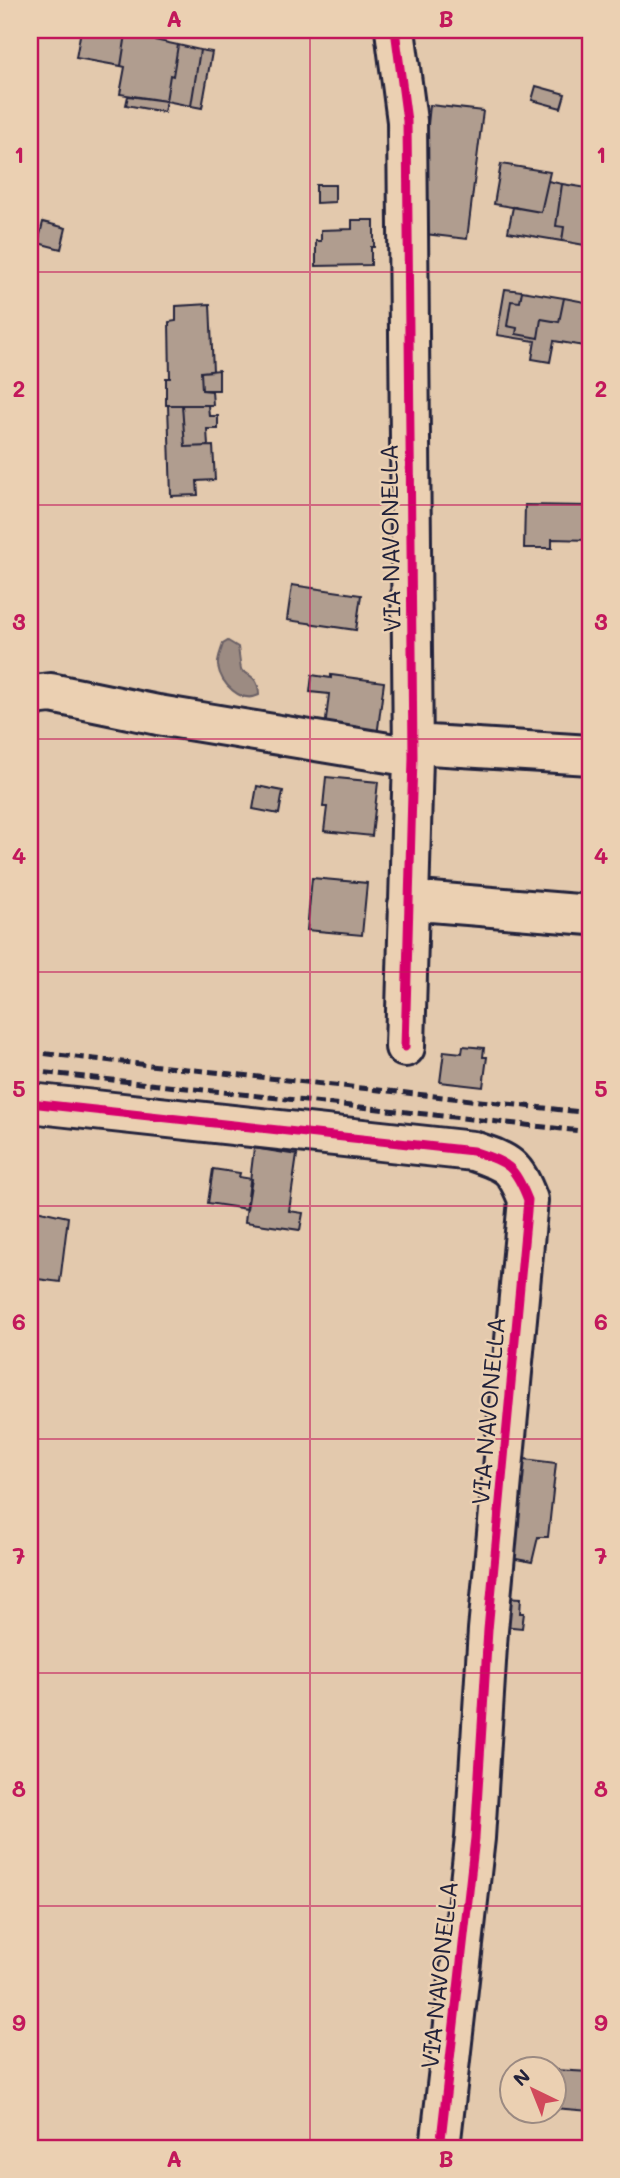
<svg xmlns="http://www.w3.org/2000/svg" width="620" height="2178" viewBox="0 0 620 2178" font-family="Mali,sans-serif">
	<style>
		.water { fill: #9c8b82; stroke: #6b6166; stroke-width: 2 }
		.building { fill: #b09d8f; stroke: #22223b; stroke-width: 2 }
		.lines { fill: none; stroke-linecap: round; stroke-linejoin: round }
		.minor-casing { stroke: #22223b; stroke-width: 44 }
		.minor { stroke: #ebd0b2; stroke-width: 38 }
		.rail { stroke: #22223b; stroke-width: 5; stroke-dasharray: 10 5; stroke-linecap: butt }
		.cycleway-casing { stroke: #ebd0b2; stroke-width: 13 }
		.cycleway { stroke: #d6006c; stroke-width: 9 }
		.grid { fill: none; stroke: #c2185b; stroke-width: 2; stroke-opacity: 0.55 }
		.labels { text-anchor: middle; stroke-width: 5; stroke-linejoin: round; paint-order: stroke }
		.street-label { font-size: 24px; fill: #22223b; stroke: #ebd0b2 }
		.neatline { fill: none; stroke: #c2185b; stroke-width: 2.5 }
		.grid-label { font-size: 23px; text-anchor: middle; font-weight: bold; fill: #c2185b }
	</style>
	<rect width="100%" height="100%" fill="#e3c9ad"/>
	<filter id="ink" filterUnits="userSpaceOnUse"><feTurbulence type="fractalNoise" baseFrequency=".0143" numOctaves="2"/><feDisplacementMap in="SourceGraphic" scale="14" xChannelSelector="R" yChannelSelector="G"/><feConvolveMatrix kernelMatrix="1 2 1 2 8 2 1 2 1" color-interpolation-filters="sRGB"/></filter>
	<g filter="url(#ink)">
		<path class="water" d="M228,641L238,647L241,670C253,677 259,680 259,695C241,704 221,684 218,666C217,659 221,651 223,644Z"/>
		<path class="building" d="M81,30H113V32L126,34L121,66L76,58Z
			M126,34L178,45L173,76L170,75L166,101L120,94L125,67L121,66Z
			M178,45L200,50L191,106L166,101L170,75L173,76Z
			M200,50L212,52L202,108L191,106Z
			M536,86L565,94L561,108L532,100Z
			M128,96L166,101L164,112L126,105Z
			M430,105L483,111L467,239L417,233Z
			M501,164L550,172L541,212L494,204Z
			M590,168V246L562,241L564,227L556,226L562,184L587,188Z
			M548,181L562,184L556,226L564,227L562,241L508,232L513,207L541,212Z
			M316,185H335V202L316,203Z
			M352,220H374V247H371V265L316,266V241H321V230L352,229Z
			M43,222L66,228L61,249L38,243Z
			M505,289L522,291L520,302L511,301L507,326L517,328L516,334L538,338L541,319L559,322L564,298L590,303V347L554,341L550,362L532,359L535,341L497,335Z
			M522,291L564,298L559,322L541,319L538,338L516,334L517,328L507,326L511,301L520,302Z
			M210,304L213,371L201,372L202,390L212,391L213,405H166V378H170L169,322L176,321V306Z
			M219,370V390H202L201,372Z
			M168,405H182L185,447L213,446L215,480L197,481L198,495L171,496Z
			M182,405H208L209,416H218V429H207L208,446L185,447Z
			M525,505L590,506V540L552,539V548H524Z
			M292,585L361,595L356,630L287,620Z
			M312,675L331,678V675L384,682L377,736L325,729L329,694L310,692Z
			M326,777L378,782L372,836L324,831L327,807H323Z
			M257,786L283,791L279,814L253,809Z
			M312,878L367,883L362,935L307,930Z
			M463,1046L484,1048L483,1057H487L483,1087L440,1082L444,1051L462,1053Z
			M254,1148L297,1155L289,1211L303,1213L300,1230L245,1222Z
			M213,1169L240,1173L239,1177L252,1179L247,1209L208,1203Z
			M36,1210L68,1217L60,1282L30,1278V1214L35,1215Z
			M517,1458L556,1463L548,1537H538L532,1562L506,1557Z
			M586,1461H590V1489H584Z
			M504,1597L521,1598L520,1613H524L522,1628L502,1626Z
			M554,2070L590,2072V2111L554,2108Z"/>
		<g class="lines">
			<defs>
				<path id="minor" d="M395,30L407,121L413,757L405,1047
					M30,699L33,695L51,693L158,715L413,757
					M413,744L590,755
					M408,905L431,902L590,915
					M30,1103L473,1151C508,1163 514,1164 528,1200L488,1630L475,1838L440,2148"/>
			</defs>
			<use href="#minor" class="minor-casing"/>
			<use href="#minor" class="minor"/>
			<path class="rail" d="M30,1052L590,1113
				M30,1071L590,1132"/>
			<defs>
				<path id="cycleway" d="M395,30L407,121L413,757L405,1047
					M30,1103L473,1151C508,1163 514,1164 528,1200L488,1630L475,1838L440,2148"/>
			</defs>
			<use href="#cycleway" class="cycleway-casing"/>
			<use href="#cycleway" class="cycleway"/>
		</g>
	</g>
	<path class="grid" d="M310,30V2148M30,272H590M30,505H590M30,739H590M30,972H590M30,1206H590M30,1439H590M30,1673H590M30,1906H590"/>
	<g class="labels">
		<g class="street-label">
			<text transform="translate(391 538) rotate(-91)" y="8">VIA NAVONELLA</text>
			<text transform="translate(489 1411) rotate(-85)" y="8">VIA NAVONELLA</text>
			<text transform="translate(440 1975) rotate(-84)" y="8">VIA NAVONELLA</text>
		</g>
	</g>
	<rect width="620" height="2178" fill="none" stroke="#ebd0b2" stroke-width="77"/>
	<g transform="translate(533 2090) rotate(317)"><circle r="33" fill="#ebd0b2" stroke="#9b8a82" stroke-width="2"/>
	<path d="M0-5L12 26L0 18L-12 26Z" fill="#d1495b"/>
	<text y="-10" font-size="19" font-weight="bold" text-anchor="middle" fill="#22223b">N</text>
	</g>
	<rect x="38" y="38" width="544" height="2102" class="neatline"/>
	<g class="grid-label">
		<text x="174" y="27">A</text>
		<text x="446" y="27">B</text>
		<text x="19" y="163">1</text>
		<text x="601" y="163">1</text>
		<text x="19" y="397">2</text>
		<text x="601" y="397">2</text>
		<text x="19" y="630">3</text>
		<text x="601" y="630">3</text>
		<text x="19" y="864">4</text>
		<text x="601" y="864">4</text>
		<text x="19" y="1097">5</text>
		<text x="601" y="1097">5</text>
		<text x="19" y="1330">6</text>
		<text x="601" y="1330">6</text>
		<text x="19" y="1564">7</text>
		<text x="601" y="1564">7</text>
		<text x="19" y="1797">8</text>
		<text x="601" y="1797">8</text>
		<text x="19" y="2031">9</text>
		<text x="601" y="2031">9</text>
		<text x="174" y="2167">A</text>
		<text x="446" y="2167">B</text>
	</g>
</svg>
